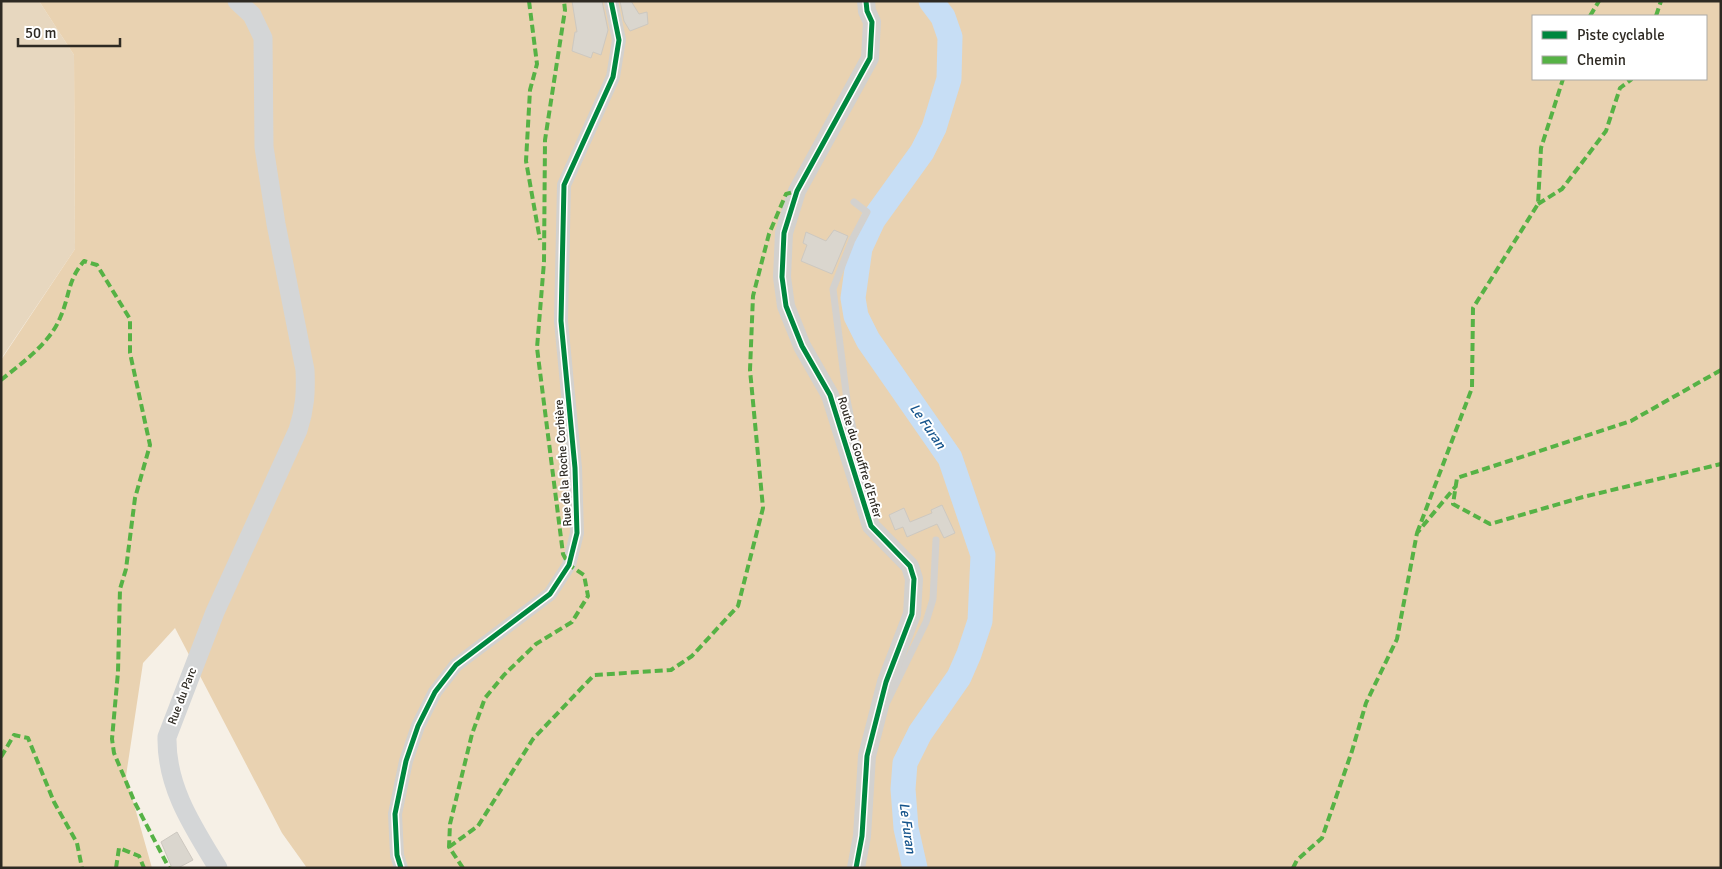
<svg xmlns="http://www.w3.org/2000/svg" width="1722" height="869" viewBox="0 0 1722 869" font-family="Signika,sans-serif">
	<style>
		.green { fill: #e7d7bf }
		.forest { fill: #e9d2b1; fill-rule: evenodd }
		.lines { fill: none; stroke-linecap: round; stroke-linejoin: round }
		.river { stroke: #c7def5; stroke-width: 25 }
		.building { fill: #dad6ce; stroke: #cdc8c0 }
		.service { stroke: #d3d1ce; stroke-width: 7 }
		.minor { stroke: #d3d1ce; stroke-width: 14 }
		.tertiary { stroke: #d3d1ce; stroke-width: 18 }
		.secondary { stroke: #d4d6d7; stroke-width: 19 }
		.quiet { stroke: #56b245; stroke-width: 4; stroke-dasharray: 8 4; stroke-linecap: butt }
		.cycleway-casing { stroke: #fff; stroke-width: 8 }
		.cycleway { stroke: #00873e; stroke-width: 5 }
		.labels { text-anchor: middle; stroke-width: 4; stroke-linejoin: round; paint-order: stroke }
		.street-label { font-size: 12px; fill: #2e2a23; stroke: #fff }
		.water-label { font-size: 14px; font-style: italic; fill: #15548c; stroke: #fff }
	</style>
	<rect width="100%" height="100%" fill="#f6f0e6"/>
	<path class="green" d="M1,1H39L74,55L75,249L1,359Z"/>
	<path class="forest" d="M39,1H1721V868H307L282,833L175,628L143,663L126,776L152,868H1V360L75,249L74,55ZM1533,16H1706V79H1533Z"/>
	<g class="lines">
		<path class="river" d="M915,868L906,828L903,789L905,763L920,733L959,677L969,654L980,621L983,555L950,458L868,340L856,316L853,298L860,248L873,220L922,152L934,128L949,79L950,37L943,17L931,1"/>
	</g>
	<path class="building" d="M572,1H602L608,30L601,55L593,52L591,58L572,51L575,32H577Z
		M620,1H631L639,14L647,12L648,24L630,31L624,21Z
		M834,230L848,236L832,274L801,261L807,245L803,243L806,232L826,241Z
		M942,505L955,533L944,538L937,524L907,537L903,527L895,530L889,515L904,508L910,522L932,513L931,510Z
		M177,832L193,860L178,868H172L161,842Z"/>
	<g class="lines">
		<path class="service" d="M854,202L867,212L852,240L833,289L847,400L859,458L858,466
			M887,702L926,622L933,599L936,540"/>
		<path class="minor" d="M401,868L397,855L395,814L406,761L418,726L435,692L456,665L550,594L569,565L577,533L575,468L561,321L564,185L613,77L619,40L611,1"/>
		<path class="tertiary" d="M856,868L862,836L867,756L886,682L912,614L914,579L910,566L871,526L830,395L802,346L786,306L782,277L784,233L797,191L870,58L872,22L867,11L866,1"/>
		<path class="secondary" d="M218,868C193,827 166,787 167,737L215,612L298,430C305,409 306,392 305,370L276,224L264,147L263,38L252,15L237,1"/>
		<path class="quiet" d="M529,1L537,64L530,90L526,161L540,240
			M1590,16L1599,1
			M1656,16L1661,1
			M1538,204L1562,189L1606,131L1620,88L1632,79
			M1721,370L1631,421L1457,478L1453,504L1490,524L1583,497L1721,464
			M1,380C22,363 50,343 60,318C70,296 67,281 84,261L97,265L130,319V353L150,445L135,498L126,569L120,589L118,672L112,739L114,753L135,803L169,868
			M1417,533L1472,388L1473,308L1538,204L1541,148L1563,79
			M1,757L14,735L28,738L54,802L77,843L82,868
			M449,847L478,826L533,739L594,675L671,670L692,656L738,606L763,508L750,370L753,296L769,234L786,194L797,191
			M116,868L119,848L139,856L144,868
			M463,868L449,847L450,824L472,734L485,698L504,675L536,644L572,622L588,596L584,575L569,565L563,554L537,348L544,262L545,140L565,10L564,1
			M1293,868L1297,860L1322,838L1352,751L1366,703L1397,639L1417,533L1456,486"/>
		<defs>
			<path id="cycleway" d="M401,868L397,855L395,814L406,761L418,726L435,692L456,665L550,594L569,565L577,533L575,468L561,321L564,185L613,77L619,40L611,1
				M856,868L862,836L867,756L886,682L912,614L914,579L910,566L871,526L830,395L802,346L786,306L782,277L784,233L797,191L870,58L872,22L867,11L866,1"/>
		</defs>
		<use href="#cycleway" class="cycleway-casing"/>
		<use href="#cycleway" class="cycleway"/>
	</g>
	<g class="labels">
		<g class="street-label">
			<text transform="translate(860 457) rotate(73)" y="4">Route du Gouffre d'Enfer</text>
			<text transform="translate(563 463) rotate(-94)" y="4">Rue de la Roche Corbière</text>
			<text transform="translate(182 696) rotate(-69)" y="4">Rue du Parc</text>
		</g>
		<g class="water-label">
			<text transform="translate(928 426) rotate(55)" y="5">Le Furan</text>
			<text transform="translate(908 828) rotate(82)" y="5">Le Furan</text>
		</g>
	</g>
	<rect width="1722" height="869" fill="none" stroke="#2e2a23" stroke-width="5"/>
	<rect x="1532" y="15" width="175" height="65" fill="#ffffff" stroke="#abaaa7"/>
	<rect x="1542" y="31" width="25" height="8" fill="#00873e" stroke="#abaaa7"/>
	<text x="1577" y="40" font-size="15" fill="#2e2a23">Piste cyclable</text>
	<rect x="1542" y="56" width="25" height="8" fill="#56b245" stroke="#abaaa7"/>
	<text x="1577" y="65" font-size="15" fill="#2e2a23">Chemin</text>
	<path d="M18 38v8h102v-8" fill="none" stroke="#2e2a23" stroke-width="2.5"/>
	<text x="25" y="38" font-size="15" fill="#2e2a23" stroke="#ffffff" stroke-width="4" paint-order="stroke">50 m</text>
</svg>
